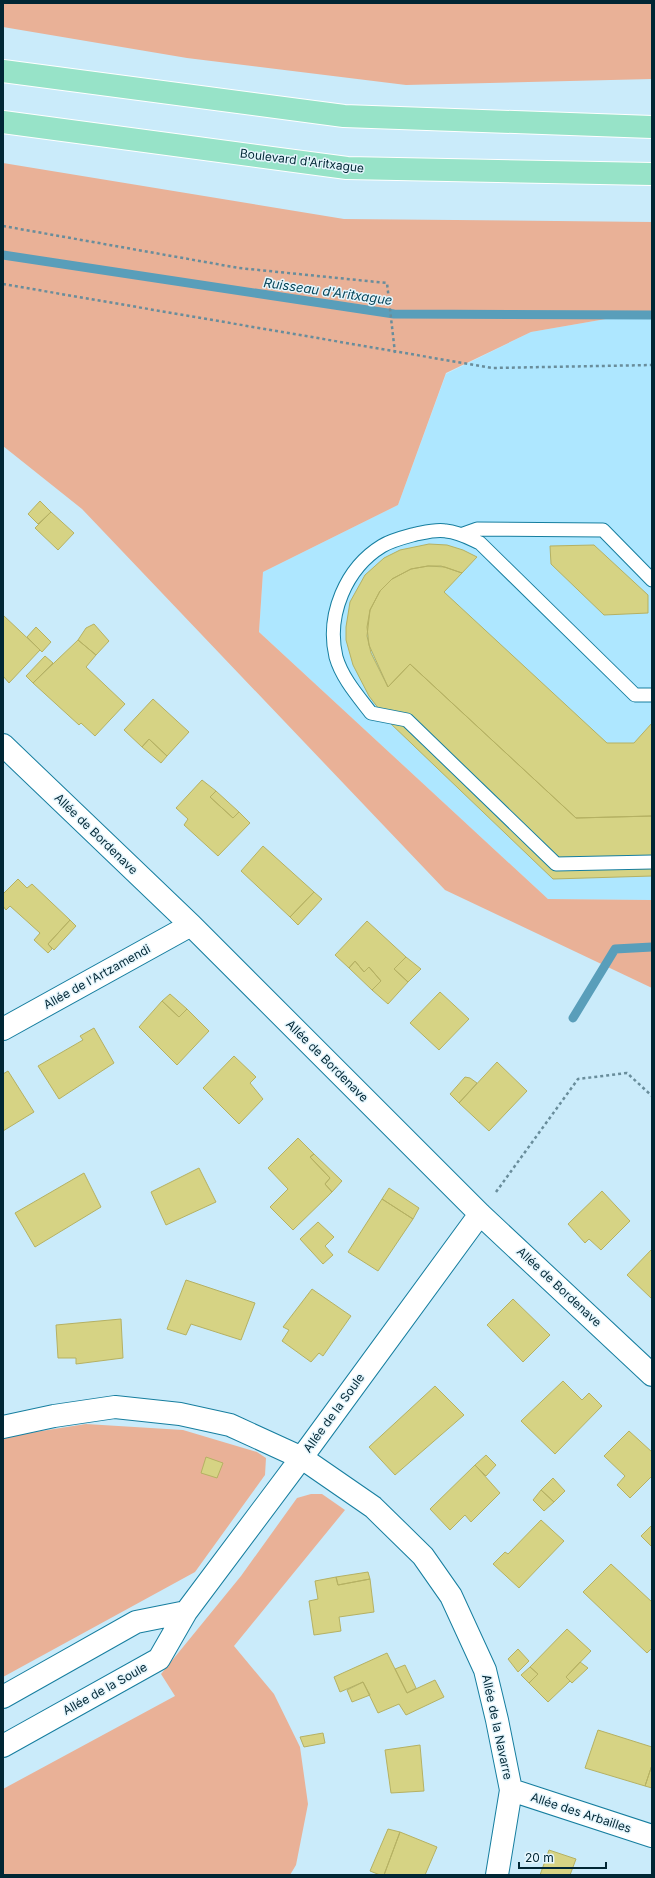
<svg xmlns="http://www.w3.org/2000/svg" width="655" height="1878" viewBox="0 0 655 1878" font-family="Inter,sans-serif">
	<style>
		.built { fill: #aee7ff }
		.green { fill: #e9b197 }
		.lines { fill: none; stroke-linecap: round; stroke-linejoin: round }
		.stream { stroke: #599eba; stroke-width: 9 }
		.building { fill: #d6d384; stroke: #b5b163 }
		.service-casing { stroke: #167e9f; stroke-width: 15 }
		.minor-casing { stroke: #167e9f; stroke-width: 24 }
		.primary-casing { stroke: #fff; stroke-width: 24 }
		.path { stroke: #698d9b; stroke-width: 2.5; stroke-dasharray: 3 3; stroke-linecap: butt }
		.service { stroke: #fff; stroke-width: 13 }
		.minor { stroke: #fff; stroke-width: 22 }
		.primary { stroke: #97e3c8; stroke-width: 22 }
		.labels { text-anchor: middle; stroke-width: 3; stroke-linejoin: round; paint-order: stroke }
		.street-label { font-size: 12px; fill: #002634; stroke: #e5f6fd }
		.water-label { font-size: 13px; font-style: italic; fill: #0a475b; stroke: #e5f6fd }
	</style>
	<rect width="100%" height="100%" fill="#caebfa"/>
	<path class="built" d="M652,311V900L548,899L259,632L263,572L398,505L446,374L531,332Z"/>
	<path class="green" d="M3,3H652V79L406,85L187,58L3,27Z
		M3,163L344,219L652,222V311L531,332L446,373L398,505L263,572L259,632L548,899L652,900V988L445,890L82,509L3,446Z
		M86,1424L183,1430L257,1452L266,1458L265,1475L195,1572L3,1677V1437Z
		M311,1494H322L345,1510L234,1646L274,1694L300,1747L308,1804L296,1865L290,1875H3V1789L175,1696L161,1674L241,1576L297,1498Z"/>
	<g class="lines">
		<path class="stream" d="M3,255L394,314L652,315
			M573,1018L615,949L652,947"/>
	</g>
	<path class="building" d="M40,501L51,512L38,524L28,514Z
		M51,512L74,533L58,550L35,528Z
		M429,544L447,545L463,550L477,557L462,573L441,566H428L411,569L392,579L380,591L370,610L367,636L371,653L388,687L410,664L576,818L652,816V876L553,879L389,722L369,696L353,665L346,640V627L350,602L365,575L384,558L400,550Z
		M594,545L648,595V613L604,615L551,564L550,546Z
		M428,566L445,567L462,573L444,592L607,743H634L652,723V816L576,818L410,664L388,687L369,645L367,627L370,610L380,591L392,579L411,569Z
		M3,615L40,650L9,683L3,676Z
		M94,624L109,641L96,655L78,640L86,628Z
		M36,627L51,642L42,652L27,637Z
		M78,640L96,655L86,667L125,704L95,736L81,723L79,725L33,683Z
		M45,656L53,663L33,683L26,676Z
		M153,699L189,732L167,756L149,739L142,747L124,730Z
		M149,739L167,756L161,763L142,747Z
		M202,780L216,791L210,797L233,818L239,812L250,823L218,856L184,825L188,819L176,808Z
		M216,791L239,812L233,818L210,797Z
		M263,846L314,892L290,917L241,871Z
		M18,879L27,888L32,884L70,920L48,944L52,949L48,953L34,940L40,933L10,906L6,910L3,906V894Z
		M314,892L322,899L298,925L290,917Z
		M70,920L76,926L54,950L48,944Z
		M367,921L406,957L394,969L408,982L388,1004L372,990L381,981L369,967L364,972L355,961L349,968L335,955Z
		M406,957L421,969L408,982L394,969Z
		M355,961L364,972L369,967L381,981L372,990L349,968Z
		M440,992L469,1019L439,1050L410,1023Z
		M170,994L187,1009L179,1017L162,1001Z
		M162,1001L179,1017L187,1009L209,1031L177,1065L139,1027Z
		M94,1028L114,1063L59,1099L38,1066L83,1040L80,1036Z
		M234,1056L256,1077L250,1083L263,1099L239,1124L203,1088Z
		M497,1062L527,1091L489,1131L459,1103Z
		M8,1071L34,1112L3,1131V1074Z
		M465,1077L470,1078L477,1083L459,1103L450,1094Z
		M298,1138L314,1154L310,1157L330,1178L325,1184L332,1192L293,1230L270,1207L288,1189L268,1168Z
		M314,1154L342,1181L332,1192L325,1184L330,1178L310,1157Z
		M199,1168L216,1202L166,1225L151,1192Z
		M84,1173L101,1207L35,1247L15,1213Z
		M389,1188L419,1208L413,1219L382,1199Z
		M602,1191L630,1221L601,1250L589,1239L585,1243L568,1224Z
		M382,1199L413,1219L378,1271L348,1252Z
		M318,1222L334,1237L325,1246L333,1255L323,1264L300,1239Z
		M652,1249V1299L627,1275Z
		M186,1280L255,1303L241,1340L191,1324L186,1335L167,1329Z
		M312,1289L351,1316L323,1356L319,1353L311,1362L282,1341L289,1330L283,1327Z
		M513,1299L550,1335L523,1362L487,1325Z
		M121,1319L123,1358L76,1364V1358H58L56,1325Z
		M563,1381L582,1400L589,1393L602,1406L555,1454L521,1421Z
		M435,1386L464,1415L395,1475L369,1447Z
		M629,1431L652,1452V1476L630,1498L617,1485L625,1476L604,1456Z
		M486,1455L496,1465L486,1476L475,1465Z
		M206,1457L223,1463L217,1478L201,1473Z
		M475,1465L500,1493L471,1522L465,1515L450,1530L430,1509Z
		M553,1478L565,1491L554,1502L541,1490Z
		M541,1490L554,1502L544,1511L533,1500Z
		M541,1520L564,1541L519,1588L493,1564L505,1552L508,1554Z
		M652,1525V1547L641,1536Z
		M611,1564L652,1602V1648L647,1653L583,1592Z
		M368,1572L370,1579L338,1585L336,1577Z
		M336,1577L338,1585L370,1579L374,1612L339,1617L341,1631L314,1635L309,1601L318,1599L315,1581Z
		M567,1629L591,1651L566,1677L570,1681L548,1702L529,1683L538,1674L530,1667Z
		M518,1649L529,1661L518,1672L508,1659Z
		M387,1653L407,1693L435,1680L444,1697L406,1715L399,1704L378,1713L363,1682L340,1692L334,1677Z
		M580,1662L588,1668L572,1683L566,1677Z
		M405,1665L416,1688L407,1693L395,1669Z
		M530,1667L538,1674L529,1683L521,1675Z
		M363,1682L370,1695L352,1702L347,1690Z
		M598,1730L652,1747V1765L645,1786L585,1768Z
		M323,1733L325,1743L304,1747L300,1737Z
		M420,1745L424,1791L391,1793L385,1750Z
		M652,1765V1788L645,1786Z
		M388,1829L400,1832L384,1875H380L370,1871Z
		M400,1832L437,1847L425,1875H384Z
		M549,1850L576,1859L570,1875H540Z"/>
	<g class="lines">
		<defs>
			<path id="service" d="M463,534L477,529L603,530L652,580
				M652,695H635L480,543C469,538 459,532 446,531C437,529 426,532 416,534C405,537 392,540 382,546C346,568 326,615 336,657C342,678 358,696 371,713L407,720L556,864L652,862"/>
			<path id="minor" d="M3,745L191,925L480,1214L652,1375
				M3,1029L191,925
				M3,1427L54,1416L115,1407L180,1414L230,1425L302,1458L373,1507L423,1556L451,1596L485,1670L497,1720L511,1790L497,1875
				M3,1697L136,1622L186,1612
				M3,1746L159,1659L186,1612L311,1445L480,1214
				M511,1790L652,1836"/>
			<path id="primary" d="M3,71L344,116L652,127
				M3,122L347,168L652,174"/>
		</defs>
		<use href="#service" class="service-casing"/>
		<use href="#minor" class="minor-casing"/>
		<use href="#primary" class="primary-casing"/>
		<path class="path" d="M3,226L239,268L387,283L395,353
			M3,284L492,368L652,365
			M496,1192L578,1079L627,1073L652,1096"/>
		<use href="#service" class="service"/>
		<use href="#minor" class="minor"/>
		<use href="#primary" class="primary"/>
	</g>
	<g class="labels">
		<g class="street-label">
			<text transform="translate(302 161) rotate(7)" y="4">Boulevard d'Aritxague</text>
			<text transform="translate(96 834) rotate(44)" y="4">Allée de Bordenave</text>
			<text transform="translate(97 977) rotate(-29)" y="4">Allée de l'Artzamendi</text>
			<text transform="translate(327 1061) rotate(45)" y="4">Allée de Bordenave</text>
			<text transform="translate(559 1287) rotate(43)" y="4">Allée de Bordenave</text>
			<text transform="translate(334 1413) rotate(-54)" y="4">Allée de la Soule</text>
			<text transform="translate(105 1689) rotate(-29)" y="4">Allée de la Soule</text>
			<text transform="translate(497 1727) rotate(78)" y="4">Allée de la Navarre</text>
			<text transform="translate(581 1813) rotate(18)" y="4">Allée des Arbailles</text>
		</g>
		<g class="water-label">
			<text transform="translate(328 291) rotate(8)" y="5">Ruisseau d'Aritxague</text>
		</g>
	</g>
	<rect width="655" height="1878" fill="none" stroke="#002634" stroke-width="8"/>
	<path d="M519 1862v6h87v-6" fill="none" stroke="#002634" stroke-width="2"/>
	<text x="525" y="1862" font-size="12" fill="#002634" stroke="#e5f6fd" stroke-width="3" paint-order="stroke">20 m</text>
</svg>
